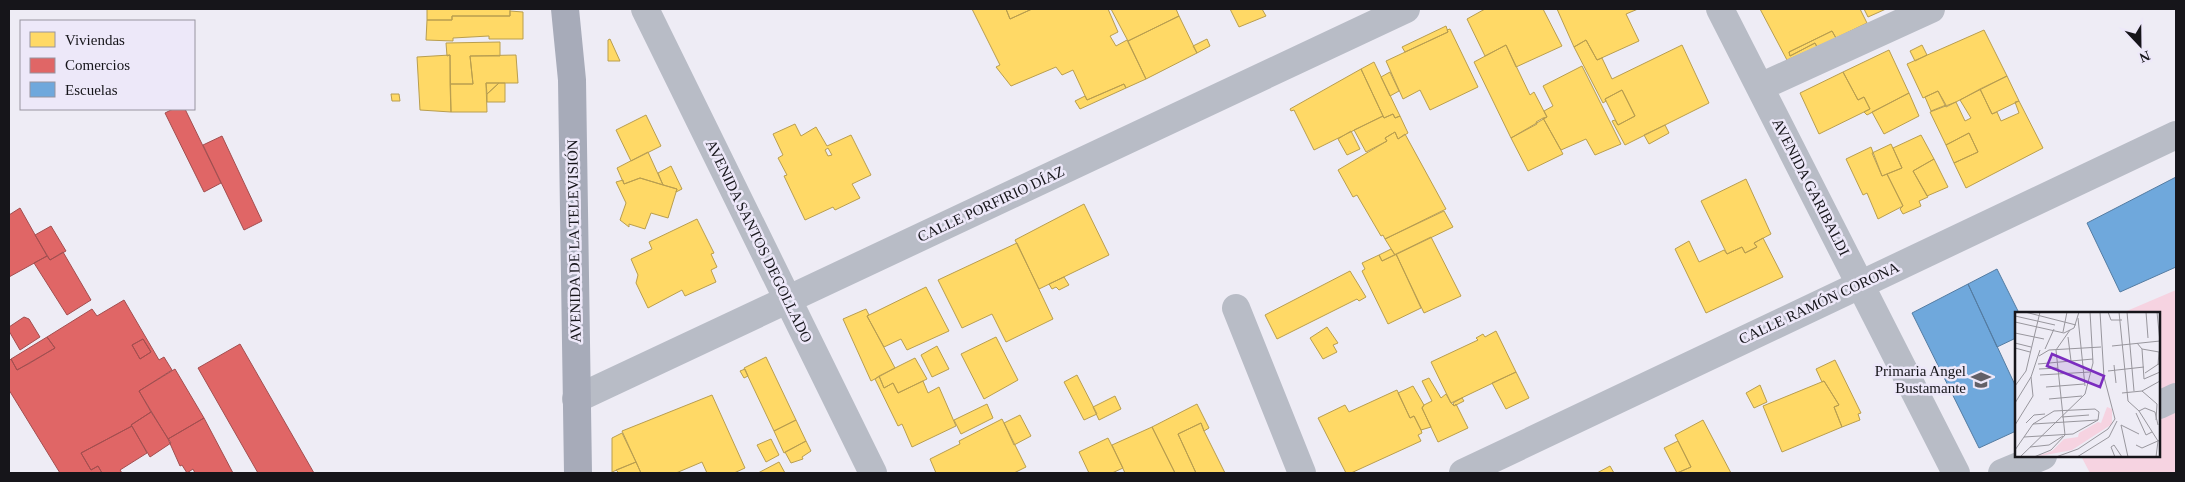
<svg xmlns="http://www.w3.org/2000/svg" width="2185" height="482" viewBox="0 0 2185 482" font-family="Georgia,serif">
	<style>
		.green { fill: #f6d3e1 }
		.homes { fill: #ffd966; stroke: #b99e4f; fill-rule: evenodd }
		.shops { fill: #e06666; stroke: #a34e4f; fill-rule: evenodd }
		.schools { fill: #6fa8dc; stroke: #547ca2 }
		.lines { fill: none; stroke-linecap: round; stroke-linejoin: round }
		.minor { stroke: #b8bcc6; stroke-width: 28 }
		.major { stroke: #a7abb9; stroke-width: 28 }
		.labels { text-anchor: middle; stroke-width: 5; stroke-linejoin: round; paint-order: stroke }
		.street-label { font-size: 15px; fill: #16151a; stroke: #ede8f9 }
		.poi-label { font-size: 15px; fill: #16151a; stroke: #ede8f9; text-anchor: end }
		.inset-road { fill: none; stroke: #98969d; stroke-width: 1 }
		.view { fill: #7b2cbf; fill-opacity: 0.15; stroke: #7b2cbf; stroke-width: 2.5 }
		.inset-edge { fill: none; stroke: #16151a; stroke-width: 2.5 }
	</style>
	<rect width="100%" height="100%" fill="#eeecf5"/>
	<path class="green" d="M2176,290V473H2090L2081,456H2159V313H2122Z"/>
	<path class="homes" d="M427,9H510V16H452V20H427Z
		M972,9H1006L1010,19L1032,9H1108L1118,32L1110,36L1116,46L1127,40L1146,79L1126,88L1124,84L1087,100L1073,70L1062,75L1056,67L1011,86L996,67L1000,65Z
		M1006,9H1032L1010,19Z
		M1111,9H1176L1179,16L1128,41Z
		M1230,9H1262L1266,16L1239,27Z
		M1485,9H1543L1562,46L1516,67L1506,45L1485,56L1467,19Z
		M1557,9H1638L1626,14L1639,41L1597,60L1586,40L1574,47Z
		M1760,9H1860L1867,23L1836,38L1832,31L1789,52L1790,56L1815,43L1817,47L1787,60Z
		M1864,9H1886L1868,17Z
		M510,11L523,12V39H489V36L453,38V41L426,40L427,20H452V16H510Z
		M1179,16L1197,53L1146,79L1128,41Z
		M1446,26L1448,32L1405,52L1402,47Z
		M1450,29L1478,87L1430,110L1420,90L1403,99L1386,61L1448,32L1447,30Z
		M1984,30L2007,76L1946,107L1938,91L1923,98L1907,64Z
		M1832,31L1836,38L1817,47L1815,43L1790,56L1789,52Z
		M610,39L620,61H608V40Z
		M1207,39L1210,46L1197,53L1193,46Z
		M1586,40L1597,60L1602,58L1612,79L1682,45L1709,103L1625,145L1612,121L1615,120L1618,125L1635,116L1622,90L1605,99L1606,101L1603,103L1574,47Z
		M500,42V56H470L473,84H450V55L447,56L446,43Z
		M1506,45L1530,95L1534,92L1547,117L1511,138L1474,62Z
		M1922,45L1927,55L1915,61L1910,51Z
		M1889,50L1909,93L1867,115L1864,112L1870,109L1864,97L1858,100L1843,72Z
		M450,55L451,112L420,110L417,57Z
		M516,55L518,83H486L487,112H451L450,84H473L470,56Z
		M1374,62L1400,116L1395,118L1393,114L1384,118L1361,69Z
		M1582,66L1621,144L1595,155L1586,139L1561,150L1543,118L1547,117L1544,111L1553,106L1543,86Z
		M1361,69L1383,116L1314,150L1294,110L1291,111L1290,109Z
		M1390,72L1399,91L1390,96L1381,77Z
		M1843,72L1858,100L1864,97L1870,109L1819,134L1800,93Z
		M2007,76L2019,101L1992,114L1980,89Z
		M486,83H499L487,94Z
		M499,83H505V102H487V94Z
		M1124,84L1126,88L1080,109L1075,101L1085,96L1087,100Z
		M1980,89L1992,114L1997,112L2001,121L2019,113L2015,102L2019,101L2043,148L1966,188L1954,163L1978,152L1969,133L1946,145L1930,112L1956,102L1965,121L1971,118L1960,100Z
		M1622,90L1635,116L1618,125L1605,99Z
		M1938,91L1946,105L1931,111L1925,97Z
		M1909,93L1919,116L1884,134L1872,112Z
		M391,94H399L400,101H392Z
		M1393,114L1395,118L1400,116L1408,133L1398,139L1395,132L1385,138L1387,141L1366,152L1354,130L1383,116L1384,118Z
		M646,115L661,146L631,161L616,130Z
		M1543,118L1563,154L1528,171L1511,138L1537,124L1536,122Z
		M795,124L801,136L816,127L827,146L851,135L871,175L852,184L860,198L835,210L833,207L805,220L784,176L787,175L778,158L783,155L773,134ZM828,148L832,155L828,156L825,150Z
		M1665,125L1669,133L1649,144L1644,135Z
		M1351,131L1360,149L1347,155L1338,139Z
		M1395,132L1398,139L1405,134L1446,209L1385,239L1383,235L1381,236L1357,195L1353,197L1338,170L1387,141L1385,138Z
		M1969,133L1978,152L1954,163L1946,145Z
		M1921,135L1934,159L1913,171L1928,197L1919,201L1921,206L1903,214L1900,209L1903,206L1887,174L1902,168L1893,148Z
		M1891,144L1902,168L1882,176L1872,153Z
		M1871,147L1882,176L1887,174L1903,206L1878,219L1867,193L1863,195L1846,159Z
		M648,152L663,185L640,178L624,184L617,168Z
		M1934,159L1948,187L1927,196L1913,171Z
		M671,166L682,189L676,192L677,189L663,185L658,173Z
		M640,178L677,189L668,218L651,213L645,229L629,224V227L620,220L626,203L616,182L623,180L624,184Z
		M1746,179L1771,234L1754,243L1757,247L1745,253L1742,247L1727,254L1701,201Z
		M1084,204L1109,255L1039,289L1015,240Z
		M1444,211L1453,227L1395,255L1385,239Z
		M697,219L714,253L711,254L717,267L711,270L716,282L685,296L682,290L648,308L636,283L638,275L631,259L652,249L649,242Z
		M1431,237L1461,296L1424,313L1396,254Z
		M1763,238L1783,277L1706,313L1675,249L1689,241L1699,262L1724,250L1727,254L1742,247L1745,253L1757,247L1754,243Z
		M1017,243L1053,319L1006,342L992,314L962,328L938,280Z
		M1391,249L1395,255L1382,261L1379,255Z
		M1396,254L1421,308L1388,324L1362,271L1365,269L1362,263L1379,255L1382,261Z
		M1350,271L1366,297L1359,301L1357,299L1277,339L1265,315Z
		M1064,277L1069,285L1059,290L1056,287L1052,289L1049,284Z
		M926,287L949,331L907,350L901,339L884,347L867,316Z
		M866,309L869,315L867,316L895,368L871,381L843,319Z
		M1327,327L1338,343L1333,345L1337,352L1323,359L1310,338Z
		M1496,331L1516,372L1451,403L1431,362L1478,340L1476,338L1483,334L1485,337Z
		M996,337L1018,380L984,399L961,354Z
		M937,346L949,369L932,377L921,355Z
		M766,357L796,420L774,431L744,368Z
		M915,358L927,379L898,393L893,383L884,388L879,376Z
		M1835,360L1861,413L1858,414L1860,420L1842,427L1834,407L1839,405L1824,381L1822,382L1816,369Z
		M745,369L748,376L744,378L740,371Z
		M1516,372L1529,398L1506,409L1492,383Z
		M1077,375L1097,414L1084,420L1064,382Z
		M879,376L884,388L893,383L898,393L923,381L928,393L939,387L956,426L912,447L902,424L898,426L875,379Z
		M1429,378L1441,398L1446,394L1451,403L1454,406L1456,404L1468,428L1438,442L1422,408L1424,405L1432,401L1422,381Z
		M1824,381L1839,405L1834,407L1842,427L1782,452L1763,406Z
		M1760,385L1767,402L1754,408L1746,393Z
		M1413,386L1424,405L1422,408L1431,427L1421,430L1414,416L1410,418L1398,393Z
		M1397,390L1410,418L1414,416L1421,430L1422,433L1418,435L1421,441L1351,473H1346L1318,418L1345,405L1349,412Z
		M712,395L745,468L734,473H707L702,462L676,473H641L622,431Z
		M1115,396L1121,409L1099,420L1093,407Z
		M1462,398L1464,401L1454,406L1453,403Z
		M987,404L993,418L961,434L954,420Z
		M1197,404L1209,428L1204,431L1201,423L1178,434L1196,473H1175L1152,427Z
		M1020,415L1031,436L1014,445L1004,423Z
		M1002,419L1026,467L1014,473H936L930,459L960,444L959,441Z
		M796,420L806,441L784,453L774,431Z
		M1703,420L1731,473H1677L1691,467L1675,435Z
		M1201,423L1204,431L1225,473H1196L1178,434Z
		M1152,427L1175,473H1125L1112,445Z
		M622,433L636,462L612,472V438Z
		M1108,438L1123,468L1112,473H1089L1079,452Z
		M771,439L779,455L766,462L757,445Z
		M806,441L811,451L802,457L803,459L791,463L785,452Z
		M1678,441L1691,467L1677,473L1664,448Z
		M636,462L641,473H619L616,470Z
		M779,462L785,473H758Z
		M1610,466L1614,473H1597Z"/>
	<path class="shops" d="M173,109H185L221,183L204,192L165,113Z
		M222,136L262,221L244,230L203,145Z
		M20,208L47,256L9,277V215Z
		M51,226L66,251L50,260L35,235Z
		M63,252L91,300L67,315L34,263L47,256L50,260Z
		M124,300L159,360L164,357L172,370L139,391L151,412L131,425L132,426L81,453L91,470L98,466L102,473H60L9,390V361L11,359L17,370L30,363L55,348L47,337L92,309L97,316ZM143,339L151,352L140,359L132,345Z
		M24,317L29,319L40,337L20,350L9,331V327Z
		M47,337L55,348L17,370L11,359Z
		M143,339L151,352L140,359L132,345Z
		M240,344L314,473H258L198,368Z
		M175,369L204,418L168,439L139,391Z
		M151,412L171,443L150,457L131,425Z
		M204,418L233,473H195L193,469L187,473L182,465L180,466L168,439Z
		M132,426L147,453L120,470L122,473H102L98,466L91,470L81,453Z"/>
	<path class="schools" d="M2176,177V267L2120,292L2087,223Z
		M1997,269L2019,313H2016V338L1997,347L1968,284Z
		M1968,284L2016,387V431L1979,448L1912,313Z"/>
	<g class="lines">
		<path class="minor" d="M645,9L873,473
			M1720,9L1956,473
			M1760,87L1931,9
			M1236,308L1302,473
			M576,399L1406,9
			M2159,405L2176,397
			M1463,473L2176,135
			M2002,473L2043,456"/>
		<path class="major" d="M565,9L572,80L578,473"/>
	</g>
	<defs>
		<symbol id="school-bare" viewBox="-9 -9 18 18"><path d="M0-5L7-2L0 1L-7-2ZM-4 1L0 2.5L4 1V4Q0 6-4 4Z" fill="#626067" stroke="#ede8f9" stroke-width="2.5" paint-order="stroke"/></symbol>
	</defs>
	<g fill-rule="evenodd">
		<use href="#school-bare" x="1967" y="366" width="28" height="28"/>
	</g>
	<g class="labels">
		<g class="street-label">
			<text transform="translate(1811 187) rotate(63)" y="5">AVENIDA GARIBALDI</text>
			<text transform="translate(991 204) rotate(-25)" y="5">CALLE PORFIRIO DÍAZ</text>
			<text transform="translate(574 241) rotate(-91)" y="5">AVENIDA DE LA TELEVISIÓN</text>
			<text transform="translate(759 241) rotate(64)" y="5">AVENIDA SANTOS DEGOLLADO</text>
			<text transform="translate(1819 303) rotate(-25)" y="5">CALLE RAMÓN CORONA</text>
		</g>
		<g class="poi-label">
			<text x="1966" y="376">Primaria Angel<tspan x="1966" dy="17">Bustamante</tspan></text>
		</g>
	</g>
	<g transform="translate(2015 312)">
		<rect width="145" height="145" fill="#eeecf5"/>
		<path d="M92,95L97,97V112L57,138L20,145L37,139L49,127L63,125L64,121L83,110L86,111Z" fill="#f6d3e1"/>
		<path class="inset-road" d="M10,0L61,13M93,0L96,8H107M104,0L113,89L124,99L143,129M112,0L119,79M131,0L133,26M142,0L145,30M0,4L40,13M63,6L70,74M0,10L49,21L59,16L64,0M48,20L52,0M0,21L29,27M53,25L56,49M0,31L16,35M122,31L127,37L144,40L143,53M97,34L145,29M0,36L15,40M30,37L39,17M127,37L129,67L145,60M24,44L34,38L86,35M23,52L78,47M99,53L101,71M24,57L43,56M93,59L129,55M130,61L145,51M25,63L75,60M0,74L11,59L25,0M31,75L69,72M127,79L145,69M107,81L127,79L142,92L141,108M34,87L67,84M0,91L16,65L25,38M124,99L130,96L140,100L143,113M121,101L131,123L137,120M47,105L74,103M11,111L19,103L30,102M18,112L83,108M0,113L18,84L16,65M106,113L113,145M106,113L124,122M50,123L41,38L55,18M9,125L58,122L83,108M121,133L127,136L145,128M15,135L34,133L48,124M0,138L18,112L39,99L80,97L84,100L83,108M5,145L70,82L78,51L75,0M19,145L36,138L50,123M41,145L63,137L93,117L100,107L89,65L85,0M62,145L94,125L102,109M100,145L96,135L99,133L107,145M141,145L143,129"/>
		<path class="view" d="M37,42L89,64L85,75L32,54Z"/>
		<rect width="145" height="145" class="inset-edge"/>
	</g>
	<rect width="2185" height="482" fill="none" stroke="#16151a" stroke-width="20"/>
	<rect x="20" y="20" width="175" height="90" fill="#ede8f9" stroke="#9794a0"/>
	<rect x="30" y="32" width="25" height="15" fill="#ffd966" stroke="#9794a0"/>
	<text x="65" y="45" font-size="15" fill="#16151a">Viviendas</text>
	<rect x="30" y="58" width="25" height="15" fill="#e06666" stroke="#9794a0"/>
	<text x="65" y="70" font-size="15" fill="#16151a">Comercios</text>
	<rect x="30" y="82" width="25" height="15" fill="#6fa8dc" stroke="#9794a0"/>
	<text x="65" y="95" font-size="15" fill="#16151a">Escuelas</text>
	<g transform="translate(2140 45) rotate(158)" stroke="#ede8f9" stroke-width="4" paint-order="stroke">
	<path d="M0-4L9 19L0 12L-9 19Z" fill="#16151a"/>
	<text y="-8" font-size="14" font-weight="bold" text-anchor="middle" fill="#16151a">N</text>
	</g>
</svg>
